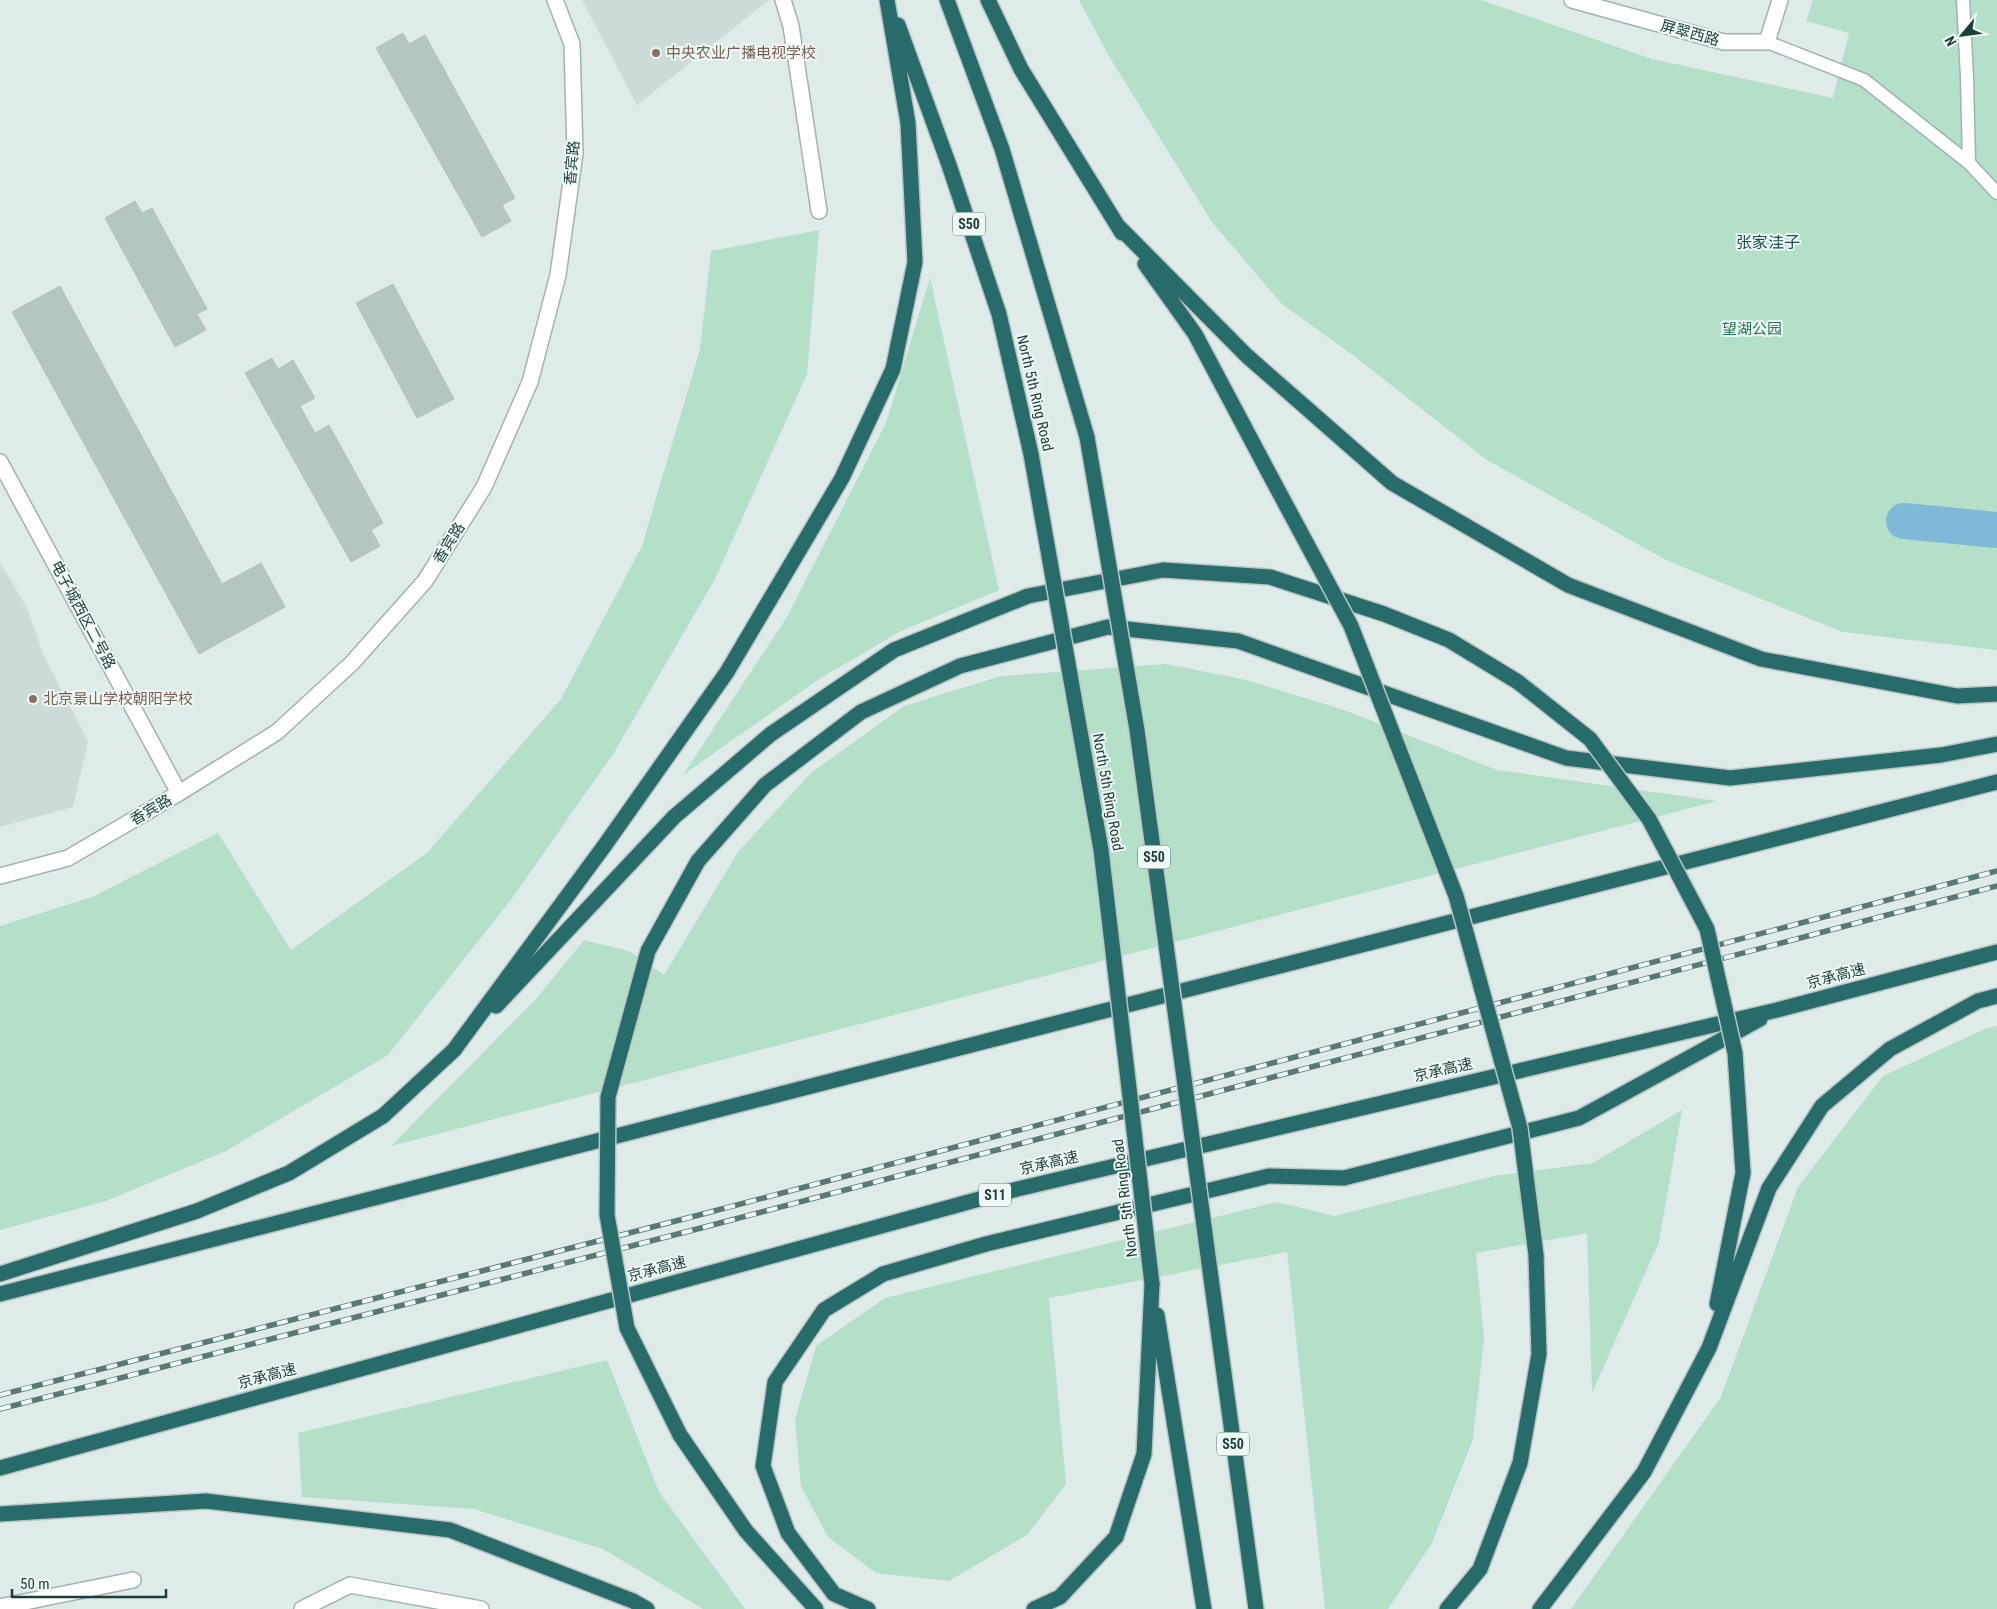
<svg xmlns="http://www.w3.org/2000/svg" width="1997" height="1609" viewBox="0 0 1997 1609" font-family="'Roboto Condensed','Noto Sans SC',sans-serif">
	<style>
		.built { fill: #ccdbd7 }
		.green { fill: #b4dfc8 }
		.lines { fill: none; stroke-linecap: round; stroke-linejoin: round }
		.river { stroke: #7fb9d7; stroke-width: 36 }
		.building { fill: #b3c6c1; stroke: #b0c5c1 }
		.service-casing { stroke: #a1b3b0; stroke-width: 15 }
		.minor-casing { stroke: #a1b3b0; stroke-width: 18 }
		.tertiary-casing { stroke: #a1b3b0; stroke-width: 18 }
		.motorway-casing { stroke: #bcc5c4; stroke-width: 18 }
		.service { stroke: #fff; stroke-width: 12 }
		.minor { stroke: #fff; stroke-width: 15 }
		.tertiary { stroke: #fff; stroke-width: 15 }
		.motorway { stroke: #276c6b; stroke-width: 15 }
		.rail-casing { stroke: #587976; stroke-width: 5.5 }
		.rail { stroke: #eef8f5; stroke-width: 4; stroke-dasharray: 11; stroke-linecap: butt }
		.motorway-bridge-casing { stroke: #bcc5c4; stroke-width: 18; stroke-linecap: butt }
		.motorway-bridge { stroke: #276c6b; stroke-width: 15 }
		.education-dot { fill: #8d6e63; stroke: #eef8f5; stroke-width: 2 }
		.labels { text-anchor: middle; stroke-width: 4; stroke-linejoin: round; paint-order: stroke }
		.shield { fill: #eef8f5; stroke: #5c7572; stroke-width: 1 }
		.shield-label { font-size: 14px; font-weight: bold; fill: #1e3d3a }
		.street-label { font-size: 15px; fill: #1e3d3a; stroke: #eef8f5 }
		.education-label { font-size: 15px; fill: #785e54; stroke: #eef8f5; text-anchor: start }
		.park-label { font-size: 15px; fill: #247754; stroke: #eef8f5 }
		.neighbourhood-label { font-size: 16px; fill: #18504d; stroke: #eef8f5 }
	</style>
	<rect width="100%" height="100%" fill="#deebe8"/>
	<path class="built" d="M582,0H769L637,105Z
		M0,562L27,608L44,656L88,741L73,807L0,827Z"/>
	<path class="green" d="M1079,0H1481L1652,59L1833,98L1849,33L1806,21L1813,0H1997V650L1843,632L1668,561L1487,460L1354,356L1282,304L1212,222L1110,58Z
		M819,230L807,374L715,579L615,751L513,897L388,1055L226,1151L106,1201L0,1230V926L92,897L218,833L291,950L427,853L561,699L642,546L700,349L711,251Z
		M930,278L999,590L901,631L819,679L683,775L787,617L886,423Z
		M1166,664L1246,680L1344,710L1497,770L1717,801L391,1146L537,998L584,940L629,951L664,975L738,852L811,773L904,706L1001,676Z
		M1997,1026V1609H1571L1721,1397L1798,1187L1883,1076L1987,1028Z
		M1682,1110L1659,1242L1592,1393L1587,1233L1476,1253L1484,1339L1473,1439L1432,1543L1388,1609H1325L1287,1252L1049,1298L1066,1484L1027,1535L949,1581L876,1573L828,1537L801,1486L795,1420L816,1346L885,1298L1277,1202L1334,1216L1494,1176L1593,1163Z
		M607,1360L659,1492L745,1609H703L603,1549L474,1509L302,1497L298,1433Z"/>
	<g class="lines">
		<path class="river" d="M1904,521L1997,530"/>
	</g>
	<path class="building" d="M403,33L409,44L425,35L515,198L502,205L511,221L482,237L376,48Z
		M135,201L142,213L152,208L207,309L197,314L206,330L175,347L105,218Z
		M393,284L454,399L417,418L356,303Z
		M60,286L222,584L261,563L285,607L199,654L12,312Z
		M272,358L278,369L293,360L315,398L300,406L315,433L329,425L383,523L371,530L380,546L351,562L245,373Z"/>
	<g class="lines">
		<defs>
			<path id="service" d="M1963,0L1967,77L1969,163
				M1767,42L1864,80L1969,163L1997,193"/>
			<path id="minor" d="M783,0L791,26L819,211
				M1572,0L1724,42H1767L1780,0
				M0,1607L133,1580
				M302,1609L350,1585L481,1609"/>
			<path id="tertiary" d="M0,462L179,793
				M0,876L68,858L179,793L277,732L352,663L425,581L484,487L530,382L558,275L575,153L572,44L555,0"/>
			<path id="motorway" d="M947,0L1002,149L1087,437
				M988,0L1021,69L1122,233
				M898,25L949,165L999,314L1031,454
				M1118,226L1247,356L1392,483L1568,585L1761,659L1957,696L1997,694
				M1145,264L1195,334L1272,479
				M648,951L698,861L765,785L861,712L960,666L1108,627L1238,641L1566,758L1730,778L1941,755L1997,744
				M496,1006L674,817L771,734L894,650L1028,596L1163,570L1270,577L1384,614L1449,640L1518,682
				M0,1274L197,1211L289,1173L383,1116L454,1050L605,845L727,672L842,478L893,369L915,262L908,123L887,0
				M1211,1278L1256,1609
				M0,1294L1997,782
				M1717,1304L1743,1173
				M1157,1315L1204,1609
				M680,1435L746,1531L816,1609
				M0,1468L1005,1192L1777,1010L1997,952
				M0,1514L206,1501L450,1530L633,1601L647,1609
				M868,1609L834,1594L788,1533L763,1466L775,1382L824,1310L883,1274L986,1244L1269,1176L1344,1178L1579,1118L1760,1019
				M1034,1609L1060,1597L1116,1537L1144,1454L1152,1284
				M1447,1609L1480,1569L1520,1463L1539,1354L1536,1255
				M1540,1609L1644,1472L1709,1348L1769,1188L1822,1106L1890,1049L1978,1001L1997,996"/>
		</defs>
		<use href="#service" class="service-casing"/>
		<use href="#minor" class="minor-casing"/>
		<use href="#tertiary" class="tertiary-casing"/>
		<use href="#motorway" class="motorway-casing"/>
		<use href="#service" class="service"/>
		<use href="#minor" class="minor"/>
		<use href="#tertiary" class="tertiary"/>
		<use href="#motorway" class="motorway"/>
		<defs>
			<path id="rail" d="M0,1395L699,1215L1997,871
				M0,1409L701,1228L1997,886"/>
		</defs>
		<use href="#rail" class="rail-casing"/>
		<use href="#rail" class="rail"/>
		<defs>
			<path id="motorway-bridge" d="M1087,437L1137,730L1211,1278
				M1031,454L1101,850L1152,1284
				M1272,479L1351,626L1456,896L1520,1128L1536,1255
				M1518,682L1590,739L1649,819L1707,929L1735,1053L1743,1173
				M648,951L608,1097L607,1215L627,1328L680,1435"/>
		</defs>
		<use href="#motorway-bridge" class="motorway-bridge-casing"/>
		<use href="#motorway-bridge" class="motorway-bridge"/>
	</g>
	<g class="education-dot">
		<circle cx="656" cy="53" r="5"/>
		<circle cx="33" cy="699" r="5"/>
	</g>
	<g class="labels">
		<g class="shield">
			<rect x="953" y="212.5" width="32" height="23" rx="4"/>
			<rect x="1138" y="845.5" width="32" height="23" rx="4"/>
			<rect x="979" y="1183.5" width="32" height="23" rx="4"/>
			<rect x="1217" y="1432.5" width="32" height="23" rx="4"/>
		</g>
		<g class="shield-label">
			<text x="969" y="229">S50</text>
			<text x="1154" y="862">S50</text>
			<text x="995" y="1200">S11</text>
			<text x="1233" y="1449">S50</text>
		</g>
		<g class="street-label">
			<text transform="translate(1690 33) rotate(15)" y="5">屏翠西路</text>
			<text transform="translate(572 163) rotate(-85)" y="5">香宾路</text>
			<text transform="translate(1035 393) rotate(77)" y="5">North 5th Ring Road</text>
			<text transform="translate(449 543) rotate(-58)" y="5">香宾路</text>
			<text transform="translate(83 615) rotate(62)" y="5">电子城西区二号路</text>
			<text transform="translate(1108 792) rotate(80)" y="5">North 5th Ring Road</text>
			<text transform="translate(151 810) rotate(-30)" y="5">香宾路</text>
			<text transform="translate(1836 976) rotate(-15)" y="5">京承高速</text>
			<text transform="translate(1443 1070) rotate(-13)" y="5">京承高速</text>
			<text transform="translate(1049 1163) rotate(-13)" y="5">京承高速</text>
			<text transform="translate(1125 1198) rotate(-97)" y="5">North 5th Ring Road</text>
			<text transform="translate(657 1269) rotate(-15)" y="5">京承高速</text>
			<text transform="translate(267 1376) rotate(-15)" y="5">京承高速</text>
		</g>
		<g class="education-label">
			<text x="666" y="58">中央农业广播电视学校</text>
			<text x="43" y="704">北京景山学校朝阳学校</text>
		</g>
		<g class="park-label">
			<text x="1752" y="334">望湖公园</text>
		</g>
		<g class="neighbourhood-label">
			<text x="1768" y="248">张家洼子</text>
		</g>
	</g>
	<g transform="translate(1962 35) rotate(241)" stroke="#eef8f5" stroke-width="4" paint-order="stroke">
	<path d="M0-4L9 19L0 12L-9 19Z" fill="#1e3d3a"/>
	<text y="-8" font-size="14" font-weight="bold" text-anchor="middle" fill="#1e3d3a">N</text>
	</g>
	<path d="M12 1589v8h154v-8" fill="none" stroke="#1e3d3a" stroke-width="2.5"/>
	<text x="20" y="1589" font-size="15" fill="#1e3d3a" stroke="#eef8f5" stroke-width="4" paint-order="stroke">50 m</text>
</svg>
